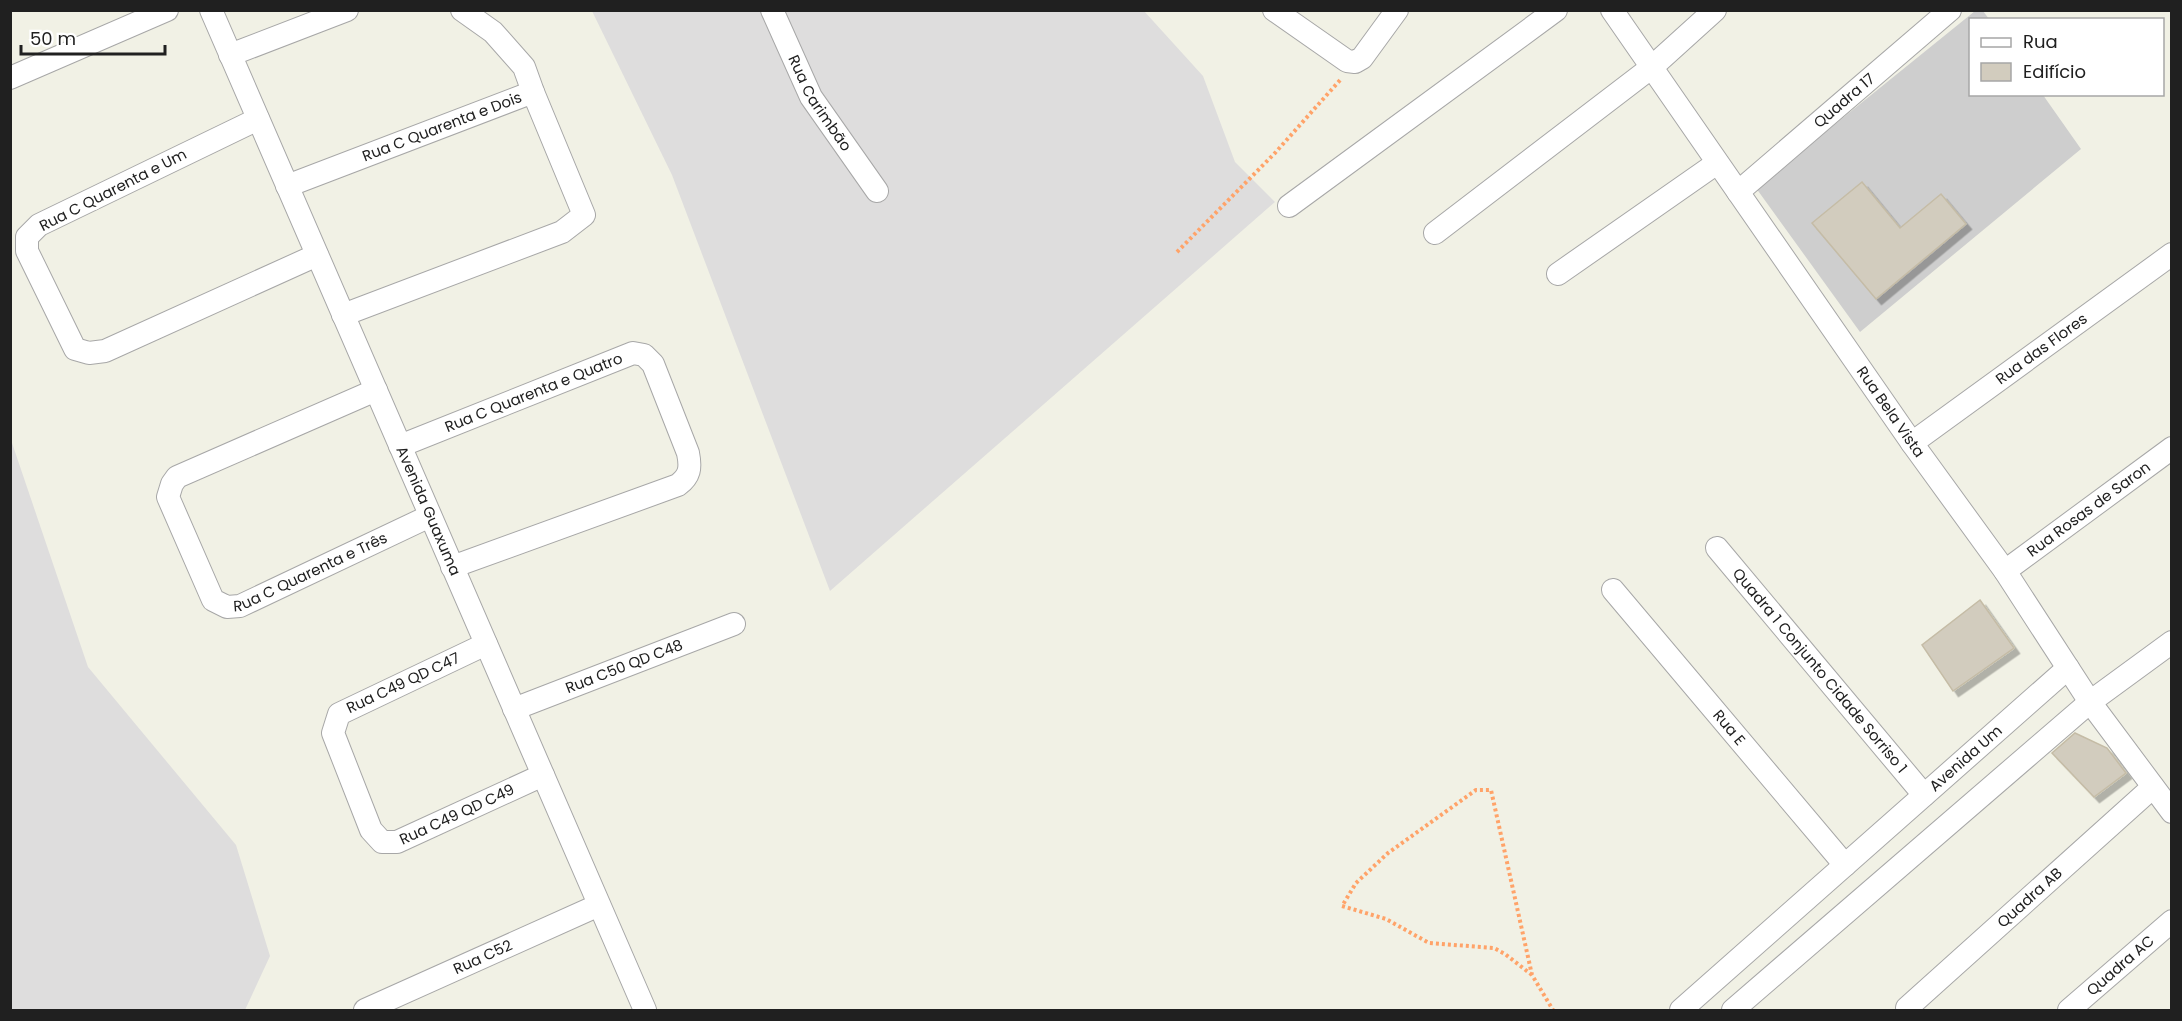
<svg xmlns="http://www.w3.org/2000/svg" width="2182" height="1021" viewBox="0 0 2182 1021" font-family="Poppins,sans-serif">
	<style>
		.residential { fill: #dedddd }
		.religious { fill: #cecece }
		.building { fill: #d2ccbe; stroke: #c5bca6; stroke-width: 1.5; filter: url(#shadow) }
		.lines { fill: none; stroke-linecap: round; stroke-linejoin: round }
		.minor-casing { stroke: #a7a7a7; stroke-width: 24 }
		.path { stroke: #ffa369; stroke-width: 4; stroke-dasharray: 3 3; stroke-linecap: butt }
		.minor { stroke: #fff; stroke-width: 22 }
		.labels { text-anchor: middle; stroke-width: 6; stroke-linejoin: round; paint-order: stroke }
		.street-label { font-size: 15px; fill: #202020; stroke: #fff }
	</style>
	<defs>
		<filter id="shadow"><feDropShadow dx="5.5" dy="5.5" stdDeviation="0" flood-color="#0004"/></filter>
	</defs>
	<rect width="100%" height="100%" fill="#f1f1e5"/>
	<path class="residential" d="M592,11H1144L1203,76L1235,162L1275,202L830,591L672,175Z
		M11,440L88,667L236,845L270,956L245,1010H11Z"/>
	<path class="religious" d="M1975,11H1983L1989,19L1970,20V94L2043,95L2081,149L1860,332L1756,188Z"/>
	<path class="building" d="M1862,182L1900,228L1941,194L1966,224L1876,299L1812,223Z
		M1980,600L2014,648L1953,691L1922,645Z
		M2075,733L2107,748L2126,773L2094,797L2052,753Z"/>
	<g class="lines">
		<defs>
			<g id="minor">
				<path id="s1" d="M211,10L645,1010"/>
				<path d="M462,10L493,32L524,67L533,92"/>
				<path id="s2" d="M772,10L811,97L877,191"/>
				<path d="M1274,10L1347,61L1355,62L1362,58L1397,10"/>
				<path id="s3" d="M1612,10L1912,443L2005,571L2090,702L2172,812"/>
				<path d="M230,55L347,10"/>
				<path d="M10,78L167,10"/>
				<path d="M258,119L39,225L27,237V251L75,349L89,353L105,351L317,255"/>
				<path id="s4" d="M287,186L533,92L584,215L562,232L343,315"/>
				<path id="s5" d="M1738,192L1950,10"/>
				<path d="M1289,206L1556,10"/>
				<path d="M1435,233L1652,67L1715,10"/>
				<path d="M1558,274L1717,163"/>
				<path id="s6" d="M376,390L177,477L172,484L168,497L213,600L227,607L240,606L430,516"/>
				<path id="s7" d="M1912,443L2172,254"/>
				<path id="s8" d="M400,446L633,353L644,355L653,364L688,453C691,468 690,476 678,485L452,567"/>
				<path id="s9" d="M1717,548L1924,795"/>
				<path id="s10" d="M2005,571L2172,448"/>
				<path id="s11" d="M1613,590L1845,865"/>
				<path id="s12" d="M486,644L339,714L333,733L371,830L382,842H397L543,775"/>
				<path id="s13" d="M514,709L734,624"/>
				<path id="s14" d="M1907,1008L2153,787"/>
				<path id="s15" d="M365,1010L599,905"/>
				<path id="s16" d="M1681,1010L2068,668"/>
				<path d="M1733,1010L2090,702L2172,642"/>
				<path id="s17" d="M2069,1010L2172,921"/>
			</g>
		</defs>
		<use href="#minor" class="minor-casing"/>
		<path class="path" d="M1177,252L1275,153L1341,79
			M1532,975L1505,954L1494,948L1429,943L1386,919L1342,906L1356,883L1388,853L1476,790H1491L1532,975L1553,1010"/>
		<use href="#minor" class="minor"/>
	</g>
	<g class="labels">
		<g class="street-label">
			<text dy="5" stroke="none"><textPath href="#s5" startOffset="140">Quadra 17</textPath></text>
			<text dy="5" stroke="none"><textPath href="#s2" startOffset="105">Rua Carimbão</textPath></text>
			<text dy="5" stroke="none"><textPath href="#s4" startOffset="166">Rua C Quarenta e Dois</textPath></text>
			<text transform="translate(113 190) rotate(-27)" y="5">Rua C Quarenta e Um</text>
			<text dy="5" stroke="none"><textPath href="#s7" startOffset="160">Rua das Flores</textPath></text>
			<text dy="5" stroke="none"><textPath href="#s8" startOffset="144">Rua C Quarenta e Quatro</textPath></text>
			<text dy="5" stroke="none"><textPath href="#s3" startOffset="489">Rua Bela Vista</textPath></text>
			<text dy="5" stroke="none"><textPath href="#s10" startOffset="104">Rua Rosas de Saron</textPath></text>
			<text dy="5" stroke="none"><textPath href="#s1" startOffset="546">Avenida Guaxuma</textPath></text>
			<text dy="5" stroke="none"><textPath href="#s6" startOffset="458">Rua C Quarenta e Três</textPath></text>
			<text dy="5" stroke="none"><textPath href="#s13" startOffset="118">Rua C50 QD C48</textPath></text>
			<text dy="5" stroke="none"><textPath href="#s9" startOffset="160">Quadra 1 Conjunto Cidade Sorriso 1</textPath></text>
			<text transform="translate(403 683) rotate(-25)" y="5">Rua C49 QD C47</text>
			<text dy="5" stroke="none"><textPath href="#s11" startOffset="180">Rua E</textPath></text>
			<text dy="5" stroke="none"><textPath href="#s16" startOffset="380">Avenida Um</textPath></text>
			<text dy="5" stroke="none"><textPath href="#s12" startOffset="384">Rua C49 QD C49</textPath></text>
			<text dy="5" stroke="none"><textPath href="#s14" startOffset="165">Quadra AB</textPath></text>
			<text dy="5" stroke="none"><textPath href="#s15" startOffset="129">Rua C52</textPath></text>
			<text dy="5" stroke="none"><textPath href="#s17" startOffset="68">Quadra AC</textPath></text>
		</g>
	</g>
	<rect width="2182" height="1021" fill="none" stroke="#202020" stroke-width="24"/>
	<rect x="1969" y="18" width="195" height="78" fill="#ffffff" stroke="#a6a6a6" stroke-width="1.5"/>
	<rect x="1981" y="38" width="30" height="9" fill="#ffffff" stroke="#a6a6a6" stroke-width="1.5"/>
	<text x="2023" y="48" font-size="18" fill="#202020">Rua</text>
	<rect x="1981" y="63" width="30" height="18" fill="#d2ccbe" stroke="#a6a6a6" stroke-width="1.5"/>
	<text x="2023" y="78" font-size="18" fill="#202020">Edifício</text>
	<path d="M21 45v9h144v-9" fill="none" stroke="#202020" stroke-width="3"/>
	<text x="30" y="45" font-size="18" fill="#202020" stroke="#ffffff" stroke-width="4.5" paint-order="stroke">50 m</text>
</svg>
